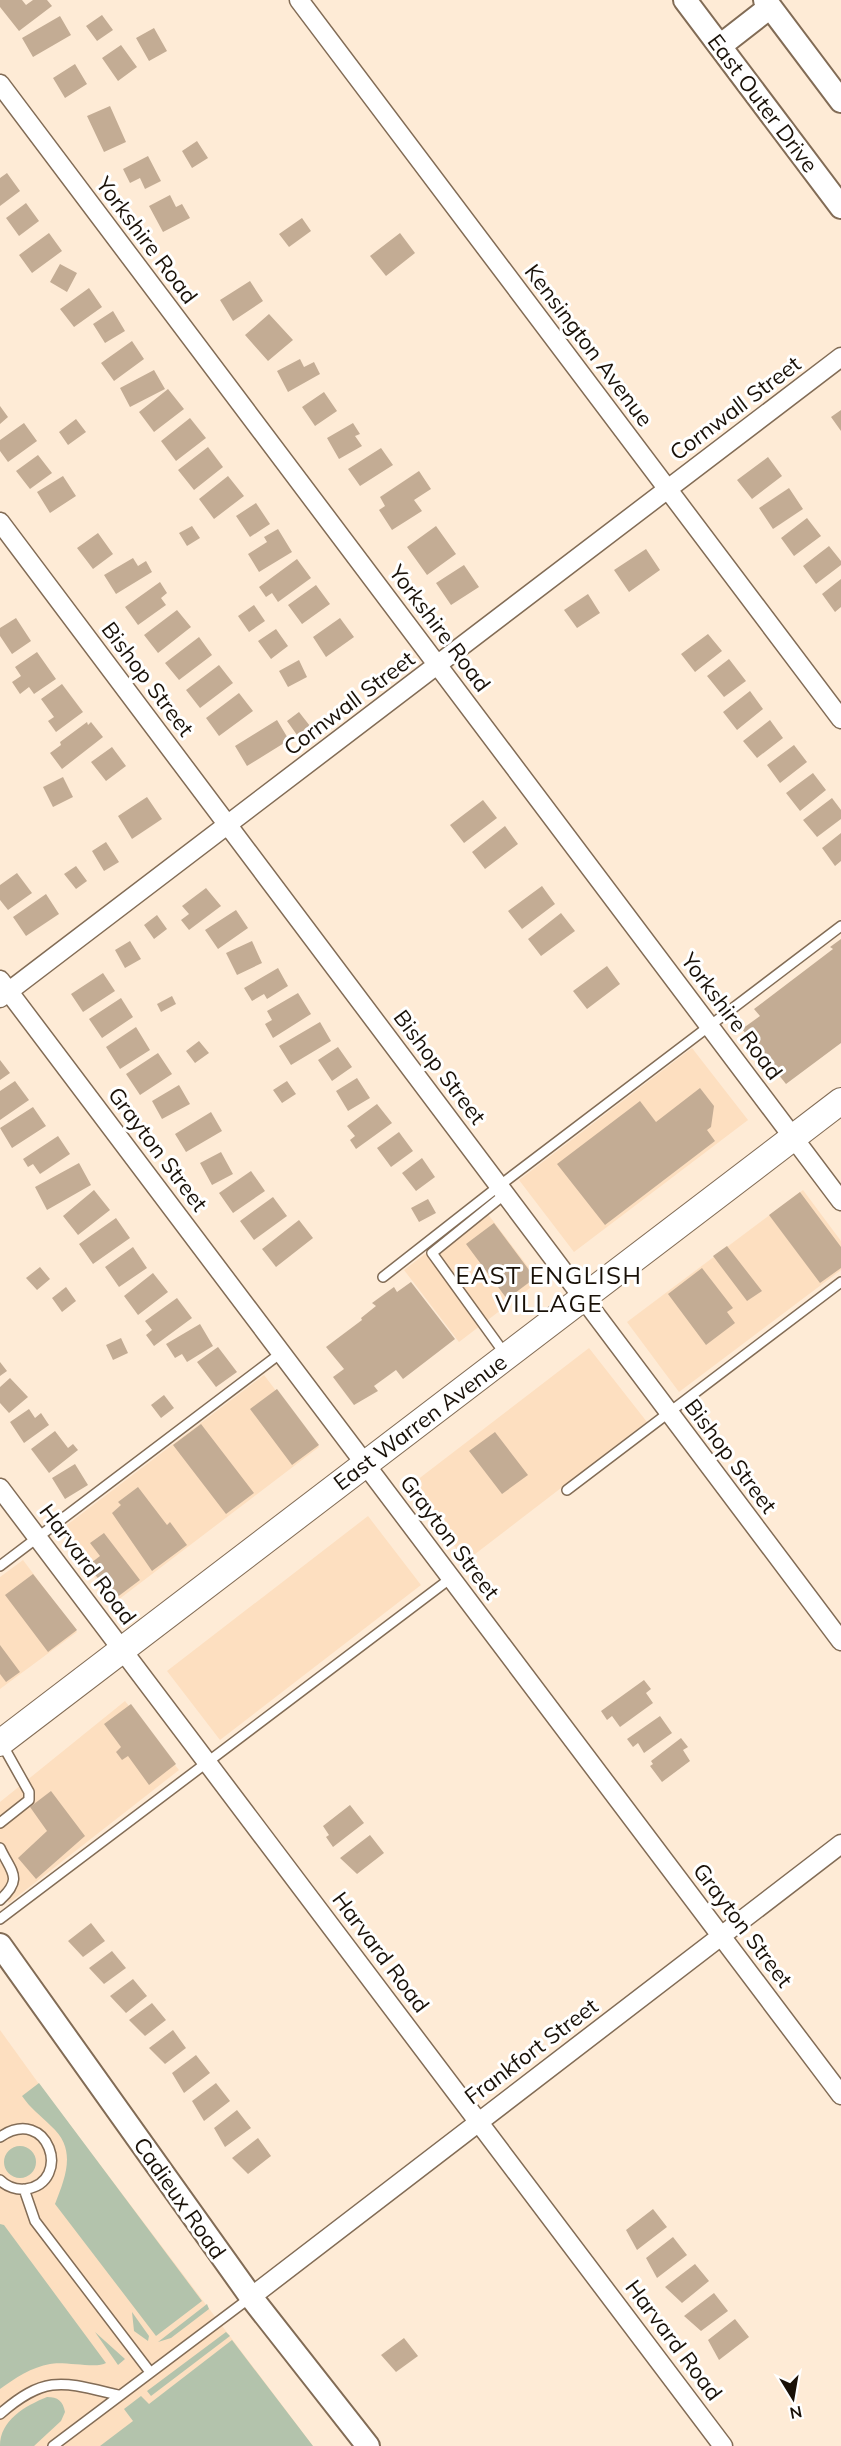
<svg xmlns="http://www.w3.org/2000/svg" width="841" height="2446" viewBox="0 0 841 2446" font-family="Mulish,sans-serif">
	<style>
		.built { fill: #fddfc0 }
		.green { fill: #b3c3ac }
		.building { fill: #c3ac94 }
		.lines { fill: none; stroke-linecap: round; stroke-linejoin: round }
		.service-casing { stroke: #826c56; stroke-width: 12 }
		.minor-casing { stroke: #826c56; stroke-width: 21 }
		.tertiary-casing { stroke: #826c56; stroke-width: 26 }
		.secondary-casing { stroke: #826c56; stroke-width: 28 }
		.service { stroke: #fff; stroke-width: 9 }
		.minor { stroke: #fff; stroke-width: 18 }
		.tertiary { stroke: #fff; stroke-width: 22 }
		.secondary { stroke: #fff; stroke-width: 26 }
		.labels { text-anchor: middle; stroke-width: 6; stroke-linejoin: round; paint-order: stroke }
		.street-label { font-size: 22px; fill: #191108; stroke: #fff }
		.neighbourhood-label { font-size: 24px; letter-spacing: 1.5px; fill: #191108; stroke: #fff }
	</style>
	<rect width="100%" height="100%" fill="#feebd6"/>
	<path class="built" d="M692,1048L748,1120L574,1252L519,1180Z
		M803,1190L841,1241V1270L679,1392L627,1322Z
		M484,1209L539,1281L459,1342L404,1270Z
		M589,1348L647,1422L466,1561L408,1487Z
		M264,1375L319,1447L114,1603L59,1531Z
		M368,1516L421,1585L220,1740L167,1671Z
		M23,1560L77,1632L0,1689V1577Z
		M125,1701L179,1770L9,1903L0,1890V1802Z
		M0,2030L39,2084L313,2446H0Z"/>
	<path class="green" d="M39,2083L202,2301L156,2336L55,2204C66,2176 77,2149 51,2126C40,2115 31,2109 22,2096Z
		M4 2162a16 16 0 1 1 32 0a16 16 0 1 1-32 0Z
		M0,2224L4,2225L106,2363C97,2369 64,2361 50,2364C32,2367 15,2378 0,2389Z
		M207,2304L209,2309L171,2338L158,2342Z
		M132,2312L149,2336L148,2341L134,2331Z
		M95,2332L125,2359L118,2365Z
		M226,2332L230,2336L151,2396L147,2391Z
		M232,2340L313,2446H100L133,2421L124,2409L141,2396L149,2404Z
		M47,2397C58,2397 63,2401 65,2412L61,2421L34,2446H0C0,2420 25,2406 47,2397Z"/>
	<path class="building" d="M0,0H22L26,5L33,0H47L52,6L19,31L0,7Z
		M102,15L113,30L97,41L86,26Z
		M60,16L71,35L33,57L22,38Z
		M154,28L167,51L149,61L136,38Z
		M121,45L137,67L118,81L102,58Z
		M75,64L87,84L65,98L53,78Z
		M110,106L126,142L104,152L87,116Z
		M197,141L208,158L192,168L182,151Z
		M148,156L161,181L145,189L140,178L130,183L123,169Z
		M7,173L20,191L0,206V178Z
		M170,195L176,207L182,204L190,218L163,232L149,206Z
		M26,203L39,221L19,236L6,218Z
		M302,218L311,231L289,247L279,234Z
		M49,233L62,251L32,273L19,255Z
		M400,233L415,253L386,276L370,256Z
		M60,264L77,273L67,292L50,282Z
		M250,281L263,301L233,321L220,300Z
		M89,288L102,307L74,327L60,309Z
		M113,311L125,331L105,343L93,324Z
		M269,314L293,340L268,361L245,335Z
		M132,341L144,359L114,381L101,363Z
		M300,359L304,367L314,362L320,374L288,392L277,371Z
		M154,370L165,389L130,407L120,388Z
		M168,389L184,409L154,432L139,412Z
		M324,392L337,411L315,426L302,407Z
		M0,406L8,417L0,424Z
		M841,410V431L831,417Z
		M190,418L206,438L176,461L161,441Z
		M76,419L86,432L68,445L59,432Z
		M24,423L37,441L8,462L0,451V440Z
		M353,423L360,434L355,436L362,446L339,459L327,438Z
		M208,447L223,467L194,490L178,470Z
		M381,448L393,465L360,486L348,469Z
		M38,455L52,473L30,489L16,471Z
		M768,457L782,476L752,499L737,480Z
		M419,471L431,489L414,500L422,511L392,530L379,510L385,506L380,497Z
		M63,476L76,496L50,513L37,492Z
		M228,476L244,496L214,519L199,499Z
		M789,488L803,509L773,529L759,508Z
		M256,503L270,524L250,537L236,516Z
		M807,518L821,536L794,556L781,538Z
		M192,526L200,538L187,546L179,533Z
		M436,526L456,554L427,575L407,547Z
		M278,529L292,552L259,572L248,554L267,542L264,537Z
		M98,533L113,554L93,569L77,548Z
		M829,546L841,561V565L816,584L803,566Z
		M646,549L660,570L629,592L614,570Z
		M133,558L138,566L146,561L152,572L116,594L104,575Z
		M297,559L311,578L278,602L272,593L266,597L259,587Z
		M464,565L479,587L451,605L436,583Z
		M841,579V607L835,612L822,594Z
		M160,582L167,593L161,598L166,605L138,625L125,607Z
		M316,585L330,604L302,624L288,605Z
		M588,594L600,613L577,628L564,610Z
		M254,605L265,621L249,632L238,616Z
		M177,610L191,627L158,653L144,635Z
		M16,618L31,641L12,654L0,636V628Z
		M340,618L354,637L326,657L313,637Z
		M276,629L288,646L271,659L258,641Z
		M708,634L722,651L695,672L681,654Z
		M199,637L212,655L179,680L165,663Z
		M37,652L56,679L34,694L29,687L20,694L12,682L21,676L15,667Z
		M729,659L746,681L724,697L707,676Z
		M299,660L307,677L288,687L279,671Z
		M219,665L233,683L200,708L186,690Z
		M62,684L83,712L56,732L48,721L54,717L41,699Z
		M750,691L763,709L737,730L723,712Z
		M239,693L253,711L219,736L206,718Z
		M299,712L310,726L297,735L287,721Z
		M277,720L289,740L247,766L235,746Z
		M770,720L783,738L757,758L743,741Z
		M87,722L88,725L91,722L103,737L62,769L50,753L61,745L60,742Z
		M794,745L807,762L780,783L767,765Z
		M112,747L126,766L106,781L91,762Z
		M813,773L826,790L800,811L786,793Z
		M63,777L73,797L53,807L43,787Z
		M147,797L162,819L132,839L118,816Z
		M832,798L841,810V819L817,837L803,820Z
		M483,800L497,818L464,843L450,825Z
		M505,826L518,844L485,869L472,852Z
		M841,833V861L835,866L822,848Z
		M106,842L119,862L104,871L92,851Z
		M76,866L87,881L76,889L64,874Z
		M17,873L32,893L8,910L0,900V885Z
		M542,886L555,904L522,929L508,911Z
		M206,888L221,906L189,930L181,920L189,914L182,906Z
		M46,894L59,914L26,936L13,917Z
		M236,910L248,928L218,949L205,930Z
		M561,913L575,931L541,956L528,939Z
		M157,915L167,929L154,939L144,925Z
		M841,939V1043L786,1084L742,1029L760,1016L754,1009L833,949L830,947Z
		M130,941L141,959L125,968L115,950Z
		M252,941L262,963L237,975L226,953Z
		M607,966L620,984L587,1009L573,991Z
		M278,968L288,986L267,999L264,994L252,1001L244,988Z
		M103,973L115,991L83,1012L71,994Z
		M298,993L311,1014L273,1038L265,1024L272,1020L267,1011Z
		M172,996L176,1004L161,1012L157,1004Z
		M121,998L133,1017L102,1038L89,1019Z
		M320,1022L331,1041L291,1065L279,1046Z
		M136,1027L150,1050L120,1069L106,1047Z
		M199,1041L209,1053L195,1063L186,1051Z
		M338,1047L352,1067L332,1081L318,1060Z
		M158,1053L172,1074L140,1095L126,1074Z
		M0,1060L10,1073L0,1080Z
		M357,1078L370,1098L348,1111L336,1091Z
		M15,1081L29,1100L0,1120V1091Z
		M287,1081L296,1094L282,1103L273,1090Z
		M179,1085L190,1104L162,1119L152,1101Z
		M700,1088L714,1106L711,1127L707,1130L715,1141L605,1225L557,1164L640,1101L656,1122Z
		M377,1104L392,1123L356,1149L350,1140L355,1136L347,1126Z
		M33,1107L46,1126L12,1148L0,1128Z
		M211,1112L222,1131L186,1152L175,1134Z
		M399,1132L413,1151L391,1167L377,1148Z
		M58,1136L70,1154L40,1174L33,1164L28,1167L23,1159Z
		M221,1152L233,1174L212,1185L200,1163Z
		M422,1158L435,1177L416,1191L402,1173Z
		M79,1163L91,1185L47,1210L35,1187Z
		M251,1171L265,1191L233,1213L219,1193Z
		M94,1190L110,1210L78,1235L63,1216Z
		M800,1192L841,1247V1268L820,1283L769,1215Z
		M273,1197L287,1216L254,1240L240,1221Z
		M428,1199L436,1213L419,1222L411,1208Z
		M116,1218L130,1238L93,1264L79,1244Z
		M299,1220L313,1238L276,1267L262,1249Z
		M494,1223L535,1278L507,1299L466,1244Z
		M727,1246L762,1291L747,1301L713,1256Z
		M133,1247L147,1268L119,1287L105,1267Z
		M40,1267L50,1279L37,1290L26,1278Z
		M702,1268L733,1308L727,1312L735,1323L706,1345L668,1294Z
		M153,1273L168,1292L138,1315L124,1296Z
		M411,1282L455,1339L403,1379L396,1370L374,1386L378,1391L354,1405L333,1377L344,1369L326,1347L362,1320L361,1318L376,1306L372,1303L394,1287L397,1292Z
		M66,1287L76,1301L62,1312L52,1298Z
		M177,1298L192,1318L154,1346L146,1335L152,1330L145,1321Z
		M200,1324L213,1346L187,1362L182,1354L175,1358L166,1344Z
		M121,1338L128,1353L113,1360L106,1345Z
		M218,1347L237,1372L216,1387L197,1362Z
		M0,1362L7,1371L0,1376Z
		M10,1378L28,1397L9,1413L0,1403V1387Z
		M277,1389L319,1445L292,1465L250,1409Z
		M164,1395L174,1408L161,1418L151,1405Z
		M29,1409L35,1418L41,1413L49,1425L24,1443L10,1422Z
		M201,1424L254,1493L226,1514L173,1445Z
		M55,1431L68,1448L73,1444L78,1450L49,1473L31,1449Z
		M495,1432L528,1475L502,1494L469,1451Z
		M75,1464L88,1485L65,1499L52,1478Z
		M138,1487L167,1525L170,1522L187,1545L152,1571L112,1513L121,1505L118,1502Z
		M104,1533L140,1580L116,1598L87,1566L100,1556L90,1543Z
		M33,1574L77,1630L48,1652L5,1595Z
		M0,1645L20,1672L6,1682L0,1674Z
		M644,1680L651,1689L646,1693L653,1703L620,1727L612,1716L607,1720L601,1711Z
		M131,1704L176,1764L149,1785L128,1756L122,1760L116,1752L121,1747L104,1724Z
		M660,1716L672,1733L644,1753L638,1743L633,1747L627,1739Z
		M681,1738L688,1747L683,1750L690,1761L662,1782L650,1766L653,1764L651,1761Z
		M51,1791L85,1836L36,1879L18,1858L47,1831L30,1807Z
		M350,1805L364,1823L333,1847L326,1837L329,1835L323,1826Z
		M370,1835L384,1853L357,1874L340,1858Z
		M91,1923L105,1941L83,1957L68,1941Z
		M112,1951L126,1968L104,1984L89,1968Z
		M133,1979L147,1996L126,2013L110,1996Z
		M152,2003L166,2020L145,2036L129,2020Z
		M173,2030L186,2048L165,2064L149,2048Z
		M196,2055L210,2073L184,2093L172,2073Z
		M216,2083L230,2101L204,2121L192,2101Z
		M237,2110L251,2128L225,2147L214,2128Z
		M258,2138L271,2156L248,2174L232,2158Z
		M653,2209L667,2227L637,2250L626,2230Z
		M673,2237L687,2255L657,2278L646,2258Z
		M695,2264L709,2281L682,2303L665,2287Z
		M714,2293L728,2311L701,2331L684,2316Z
		M735,2319L749,2337L719,2360L708,2340Z
		M404,2338L418,2356L396,2372L381,2355Z"/>
	<g class="lines">
		<defs>
			<path id="service" d="M505,1194L432,1253L505,1354
				M383,1277L499,1186L841,926
				M567,1490L841,1282
				M0,1566L281,1353
				M0,1823L29,1800V1792L2,1744
				M0,1848C11,1872 24,1878 0,1900
				M0,1919L451,1578
				M0,2137C49,2104 73,2182 26,2189C17,2190 7,2187 0,2180
				M24,2189L35,2221L150,2372
				M0,2414C46,2374 63,2382 118,2395
				M53,2446L251,2297"/>
			<path id="minor" d="M299,0L841,719
				M0,84L841,1201
				M0,522L841,1641
				M0,980L841,2095
				M0,998L841,357
				M0,1488L723,2446
				M251,2297L841,1844"/>
			<path id="tertiary" d="M685,0L841,207
				M765,0L841,101
				M720,46L770,7
				M0,1945L251,2297L368,2446"/>
			<path id="secondary" d="M0,1743L841,1101"/>
		</defs>
		<use href="#service" class="service-casing"/>
		<use href="#minor" class="minor-casing"/>
		<use href="#tertiary" class="tertiary-casing"/>
		<use href="#secondary" class="secondary-casing"/>
		<use href="#service" class="service"/>
		<use href="#minor" class="minor"/>
		<use href="#tertiary" class="tertiary"/>
		<use href="#secondary" class="secondary"/>
	</g>
	<g class="labels">
		<g class="street-label">
			<text transform="translate(763 103) rotate(53)" y="8">East Outer Drive</text>
			<text transform="translate(147 240) rotate(53)" y="8">Yorkshire Road</text>
			<text transform="translate(589 345) rotate(53)" y="8">Kensington Avenue</text>
			<text transform="translate(735 408) rotate(-37)" y="8">Cornwall Street</text>
			<text transform="translate(440 628) rotate(53)" y="8">Yorkshire Road</text>
			<text transform="translate(148 679) rotate(53)" y="8">Bishop Street</text>
			<text transform="translate(349 703) rotate(-37)" y="8">Cornwall Street</text>
			<text transform="translate(732 1016) rotate(53)" y="8">Yorkshire Road</text>
			<text transform="translate(440 1067) rotate(53)" y="8">Bishop Street</text>
			<text transform="translate(158 1149) rotate(53)" y="8">Grayton Street</text>
			<text transform="translate(420 1422) rotate(-37)" y="8">East Warren Avenue</text>
			<text transform="translate(731 1456) rotate(53)" y="8">Bishop Street</text>
			<text transform="translate(450 1537) rotate(53)" y="8">Grayton Street</text>
			<text transform="translate(88 1564) rotate(53)" y="8">Harvard Road</text>
			<text transform="translate(743 1925) rotate(53)" y="8">Grayton Street</text>
			<text transform="translate(381 1952) rotate(53)" y="8">Harvard Road</text>
			<text transform="translate(531 2051) rotate(-37)" y="8">Frankfort Street</text>
			<text transform="translate(180 2198) rotate(55)" y="8">Cadieux Road</text>
			<text transform="translate(674 2340) rotate(53)" y="8">Harvard Road</text>
		</g>
		<g class="neighbourhood-label">
			<text x="549" y="1284">EAST ENGLISH<tspan x="549" dy="28">VILLAGE</tspan></text>
		</g>
	</g>
	<g transform="translate(793 2398) rotate(169)" stroke="#ffffff" stroke-width="4.5" paint-order="stroke">
	<path d="M0-4.5L10 22L0 15L-10 22Z" fill="#191108"/>
	<text y="-9" font-size="16" font-weight="bold" text-anchor="middle" fill="#191108">N</text>
	</g>
</svg>
